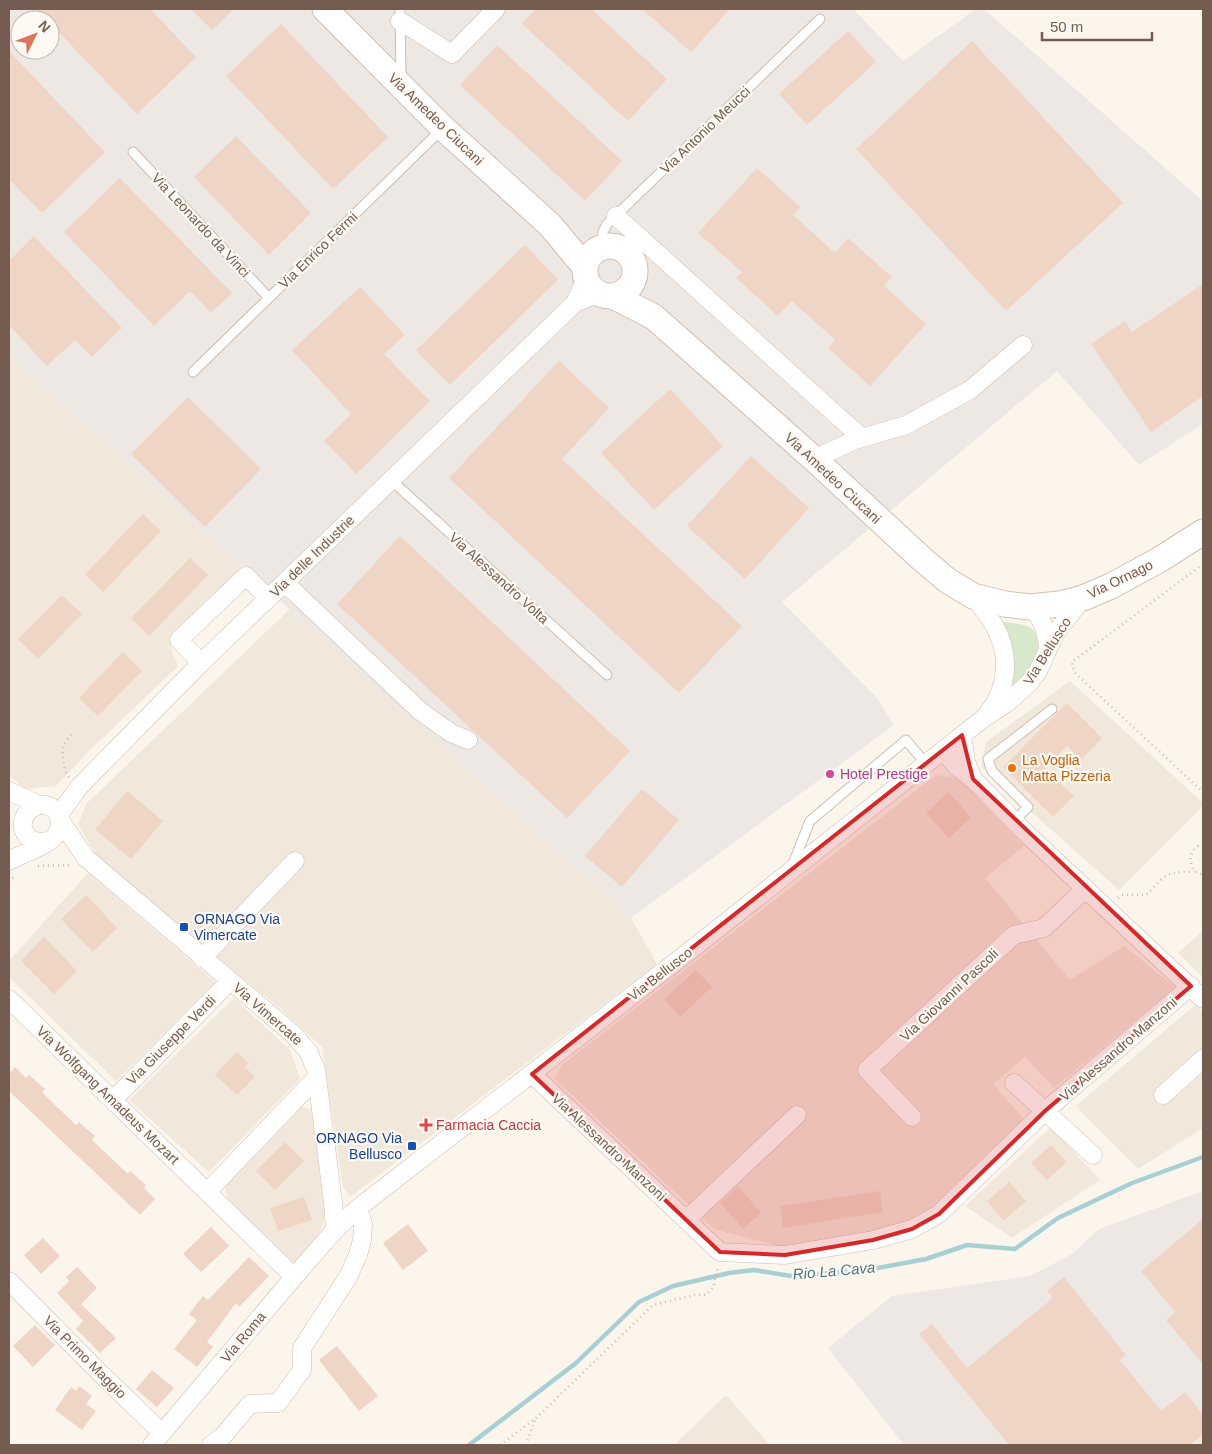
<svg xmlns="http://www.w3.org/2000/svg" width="1212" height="1454" viewBox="0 0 1212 1454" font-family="Arial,sans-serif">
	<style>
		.residential { fill: #f2e7db }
		.industrial { fill: #ede8e4; fill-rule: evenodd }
		.green { fill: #d7e8cb }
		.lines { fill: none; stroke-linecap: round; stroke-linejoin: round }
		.stream { stroke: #a8cfd5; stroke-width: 4.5 }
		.building { fill: #eed5c6 }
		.service-casing { stroke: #cdbdb2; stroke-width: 11 }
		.minor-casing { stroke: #cdbdb2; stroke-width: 19 }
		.secondary-casing { stroke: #d2bfb2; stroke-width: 27 }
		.path { stroke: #d4b8a8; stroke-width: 2.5; stroke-dasharray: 1 4; stroke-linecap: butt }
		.service { stroke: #fff; stroke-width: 9 }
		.minor { stroke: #fff; stroke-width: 18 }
		.secondary { stroke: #fff; stroke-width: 25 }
		.marked { fill: #d62828; fill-opacity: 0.2; stroke: #d62828; stroke-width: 4; stroke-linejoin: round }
		.food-dot { fill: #e8710a; stroke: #fef9f2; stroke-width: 2 }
		.hotel-dot { fill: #d1479c; stroke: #fef9f2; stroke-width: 2 }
		.transit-dot { fill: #1a4fb4; stroke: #fef9f2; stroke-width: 2 }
		.health-dot { fill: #e0444e; stroke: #fef9f2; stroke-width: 2 }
		.labels { text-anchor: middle; stroke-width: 4.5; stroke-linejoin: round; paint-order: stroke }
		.street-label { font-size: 14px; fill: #755c50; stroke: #fef9f2 }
		.food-label { font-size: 14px; fill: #c56008; stroke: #fef9f2; text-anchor: start }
		.hotel-label { font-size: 14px; fill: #b23c85; stroke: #fef9f2; text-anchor: start }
		.transit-label { font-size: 14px; fill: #164399; stroke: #fef9f2; text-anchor: start }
		.health-label { font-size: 14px; fill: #be3a42; stroke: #fef9f2; text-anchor: start }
		.water-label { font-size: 15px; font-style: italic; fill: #48777f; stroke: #fef9f2 }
	</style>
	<rect width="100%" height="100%" fill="#fbf5ec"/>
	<path class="residential" d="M9,356L244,568L170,646L178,666L91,749L56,786L24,789L9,775Z
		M290,609L631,918L657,964L350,1197L343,1187L322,1047L277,1006L99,859L78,825L86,804Z
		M1070,681L1203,803V806L1119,890L981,767L986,742Z
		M936,775L958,778L1024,846L985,878L1070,980L1124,946L1175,987L1054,1088L1025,1057L993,1084L1024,1119L920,1218L846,1239L779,1246L714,1229L554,1078L563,1064Z
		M88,873L215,982L116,1081L9,977V961Z
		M1203,931V977L1178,953Z
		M234,998L290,1050L300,1079L209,1172L129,1100Z
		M1195,1005L1203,1013V1128L1138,1169L1076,1106Z
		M301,1106L312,1110L325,1217L320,1232L295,1264L228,1200L224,1184Z
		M1051,1127L1100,1180L1012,1238L965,1206Z
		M726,1395L770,1445H674Z"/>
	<path class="industrial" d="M9,9H853L903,61L976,9H984L1203,201V424L1139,465L1057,371L782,602L877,698L894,725L631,918L9,356ZM20,20H50V50H20Z
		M1203,1191V1445H904L828,1348L892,1296L1030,1276L1072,1254L1099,1229Z"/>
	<path class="green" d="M998,621C1027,626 1040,621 1039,657L1016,687L1012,684Z"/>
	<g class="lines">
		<path class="stream" d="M469,1445L576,1363L639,1302L673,1286L729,1273L754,1270L791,1276L867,1270L926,1259L967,1245L1015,1249L1058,1218L1132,1183L1203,1157"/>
	</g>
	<path class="building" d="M37,9H150L196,57L137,114L50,23V20H47Z
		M191,9H234L212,30Z
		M536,9H591L667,79L628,121L522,24Z
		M642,9H730L691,52Z
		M281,24L388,137L333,189L226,76Z
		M848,31L876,62L807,125L779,94Z
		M972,41L1123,203L1006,311L856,149Z
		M497,45L622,161L585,201L460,85Z
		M9,51L105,152L42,213L9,179Z
		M236,136L311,213L269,255L194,177Z
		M757,168L800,207L793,215L835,253L848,238L892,277L884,286L926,324L870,386L828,348L835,340L792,301L778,316L736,278L742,272L698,233Z
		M120,178L232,293L211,313L190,291L154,326L64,232Z
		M34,236L122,328L92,357L75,340L47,366L9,325V261Z
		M525,245L558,280L450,385L416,350Z
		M1203,284V396L1151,432L1091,344L1125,321L1132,332Z
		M360,287L405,335L384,354L430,401L356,474L324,441L351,414L292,350Z
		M559,361L609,408L562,459L742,626L679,693L449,478Z
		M670,389L723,446L654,510L601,453Z
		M188,397L261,469L205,527L131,454Z
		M751,456L809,508L745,579L687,526Z
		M143,514L161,531L103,592L85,574Z
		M400,536L630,751L567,818L337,604Z
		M190,558L208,575L149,636L131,618Z
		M62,595L82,614L38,659L18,639Z
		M123,652L142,671L98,716L79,698Z
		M1067,703L1102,738L1081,760L1067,746L1045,768L1074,796L1053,817L1003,767Z
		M642,789L679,820L622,887L585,856Z
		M127,791L163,821L131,859L95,830Z
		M948,792L971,817L949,838L926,813Z
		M86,895L117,928L93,952L61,919Z
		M44,937L77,971L54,994L21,961Z
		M696,970L712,987L680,1017L664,999Z
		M237,1052L249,1063L245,1067L255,1077L237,1095L215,1075Z
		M15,1067L26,1078L29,1075L45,1089L42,1092L53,1103L76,1125L79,1122L95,1136L92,1140L128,1174L130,1171L146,1185L144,1188L155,1199L140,1215L9,1091V1074Z
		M285,1142L304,1161L275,1190L256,1171Z
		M1051,1145L1067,1162L1047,1180L1031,1163Z
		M1009,1182L1026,1201L1004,1221L987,1201Z
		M738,1186L761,1213L743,1229L720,1203Z
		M880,1191L883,1212L783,1228L780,1206Z
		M304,1197L312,1220L278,1231L270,1208Z
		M1203,1219V1364L1166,1320L1175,1312L1141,1271Z
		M408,1224L428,1251L403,1270L383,1243Z
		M211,1227L229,1246L201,1272L183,1254Z
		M43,1238L60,1256L41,1274L24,1255Z
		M249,1257L269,1276L239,1307L236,1303L207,1342L213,1347L197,1367L174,1349L197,1320L189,1314L203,1296L208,1300Z
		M77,1267L97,1288L81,1304L116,1338L100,1353L76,1329L83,1321L57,1293L69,1281L66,1277Z
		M1064,1277L1126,1355L1120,1360L1161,1411L1185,1392L1203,1415V1434L1190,1445H1009L919,1334L932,1324L967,1368L1053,1298L1047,1291Z
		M35,1325L55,1345L33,1367L13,1346Z
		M337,1346L378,1396L359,1411L319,1360Z
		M152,1370L174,1388L157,1407L136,1389Z
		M79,1386L92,1396L86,1404L96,1411L82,1430L55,1410L71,1387L76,1391Z"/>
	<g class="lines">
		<defs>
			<path id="service" d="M400,9L401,78
				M133,152L269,298
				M602,247L603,232L607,224L820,19
				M193,372L441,130
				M391,480L607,675
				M1014,821L1028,807L992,771L988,759L1052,709
				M792,866L810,821L906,740L926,764"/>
			<path id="minor" d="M400,21L452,54L496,9
				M616,216L862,438
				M575,303L599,293
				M814,459L855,440L906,425L970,390L1023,345
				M285,583L420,711L451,733L468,740
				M973,596C980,605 988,615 994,625C1010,653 1009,687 988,713
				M1030,607C1042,617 1047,632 1048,648
				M201,663L179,640L246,576L268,598
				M962,735L966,762L973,779
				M943,750L957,767L973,779L1029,836L1203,999
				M9,791L39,805
				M58,816L79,787L201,663L575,303L586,280
				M60,820L86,858L293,1034L308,1051L316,1070L333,1202L335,1230
				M9,861C23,852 55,846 59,828C61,823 60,817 57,813C42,791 10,818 28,837C35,843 43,843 50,840
				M202,958L295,861
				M9,999L288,1271
				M532,1074L720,1252L785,1255L873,1240L912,1229L939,1214L1045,1111L1191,986
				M1014,1083L1093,1155
				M1163,1095L1203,1059
				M113,1100L230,981
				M912,1117L867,1070L1014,935L1044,928L1085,889
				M207,1192L317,1077
				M686,1220L797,1115
				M9,1281L99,1372L162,1433
				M152,1445L294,1277L335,1230L358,1208L682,957L984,718L1008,702L1030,682L1038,671L1055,634L1083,598
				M211,1445L223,1436L250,1404L278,1403L302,1370V1348L348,1277L358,1255L362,1240L363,1224L358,1208"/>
			<path id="secondary" d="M325,9L443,128L550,225L585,267
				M585 271a25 25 0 1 1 50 0a25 25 0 1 1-50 0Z
				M613,296L654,317L814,459L922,559L948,581L973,596L1005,604L1030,607L1060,604L1083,598L1111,586L1159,560L1203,532"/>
		</defs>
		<use href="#service" class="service-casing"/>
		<use href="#minor" class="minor-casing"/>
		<use href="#secondary" class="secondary-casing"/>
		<path class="path" d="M1203,564L1072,662V666L1076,674L1203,792
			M69,777C63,770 61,754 64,745C66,741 70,736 73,732
			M1203,844C1190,848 1188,859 1194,871L1203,875
			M38,866L72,865
			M9,882L15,876
			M1118,898L1122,895H1146C1153,889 1161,877 1170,874C1178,871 1186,873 1194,871
			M500,1445L536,1418L653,1305L695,1295H706L713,1288L718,1268
			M526,1445L535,1420"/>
		<use href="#service" class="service"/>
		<use href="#minor" class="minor"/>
		<use href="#secondary" class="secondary"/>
	</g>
	<path class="marked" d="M962,735L973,779L1191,986L1045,1111L939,1214L912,1229L873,1240L785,1255L720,1252L532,1074Z"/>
	<circle class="food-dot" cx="1012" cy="768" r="5"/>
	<circle class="hotel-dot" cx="830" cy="774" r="5"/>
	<g class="transit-dot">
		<rect x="179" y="922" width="10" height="10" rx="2.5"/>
		<rect x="407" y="1141" width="10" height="10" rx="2.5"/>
	</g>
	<path class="health-dot" d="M423.5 1117.5h5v5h5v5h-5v5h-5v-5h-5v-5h5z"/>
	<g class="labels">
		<g class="street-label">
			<text transform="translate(436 119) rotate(44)" y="5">Via Amedeo Ciucani</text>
			<text transform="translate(705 130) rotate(-44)" y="5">Via Antonio Meucci</text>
			<text transform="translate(201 225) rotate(47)" y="5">Via Leonardo da Vinci</text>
			<text transform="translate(318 250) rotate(-44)" y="5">Via Enrico Fermi</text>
			<text transform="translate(833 478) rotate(43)" y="5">Via Amedeo Ciucani</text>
			<text transform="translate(312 556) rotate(-44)" y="5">Via delle Industrie</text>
			<text transform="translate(499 578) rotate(42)" y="5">Via Alessandro Volta</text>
			<text transform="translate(1120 579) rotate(-26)" y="5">Via Ornago</text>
			<text transform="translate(1047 651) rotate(-58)" y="5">Via Bellusco</text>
			<text transform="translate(660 974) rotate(-38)" y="5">Via Bellusco</text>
			<text transform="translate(949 995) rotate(-43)" y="5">Via Giovanni Pascoli</text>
			<text transform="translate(268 1014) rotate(41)" y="5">Via Vimercate</text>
			<text transform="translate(171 1040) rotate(-45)" y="5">Via Giuseppe Verdi</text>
			<text transform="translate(1118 1049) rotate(-41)" y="5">Via Alessandro Manzoni</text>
			<text transform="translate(108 1095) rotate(44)" y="5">Via Wolfgang Amadeus Mozart</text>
			<text transform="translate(609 1147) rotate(43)" y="5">Via Alessandro Manzoni</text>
			<text transform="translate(243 1337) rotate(-50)" y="5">Via Roma</text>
			<text transform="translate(85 1357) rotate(45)" y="5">Via Primo Maggio</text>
		</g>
		<g class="food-label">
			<text x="1022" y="765">La Voglia<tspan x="1022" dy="16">Matta Pizzeria</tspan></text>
		</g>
		<g class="hotel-label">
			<text x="840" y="779">Hotel Prestige</text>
		</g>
		<g class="transit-label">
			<text x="194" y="924">ORNAGO Via<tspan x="194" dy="16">Vimercate</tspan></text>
			<text x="402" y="1143" text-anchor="end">ORNAGO Via<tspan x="402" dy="16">Bellusco</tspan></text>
		</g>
		<g class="health-label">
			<text x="436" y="1130">Farmacia Caccia</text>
		</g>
		<g class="water-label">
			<text transform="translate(834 1271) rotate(-5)" y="5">Rio La Cava</text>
		</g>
	</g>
	<rect width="1212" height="1454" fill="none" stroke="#755c50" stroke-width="20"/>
	<g transform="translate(35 35) rotate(48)"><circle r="24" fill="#fef9f2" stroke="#c7bab1"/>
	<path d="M0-4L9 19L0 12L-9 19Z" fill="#d9755d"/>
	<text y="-8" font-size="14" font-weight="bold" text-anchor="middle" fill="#755c50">N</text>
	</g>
	<path d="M1042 32v8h110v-8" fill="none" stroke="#755c50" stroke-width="2.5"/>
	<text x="1050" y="32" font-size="15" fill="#755c50" stroke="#fef9f2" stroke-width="4" paint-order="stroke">50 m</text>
</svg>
